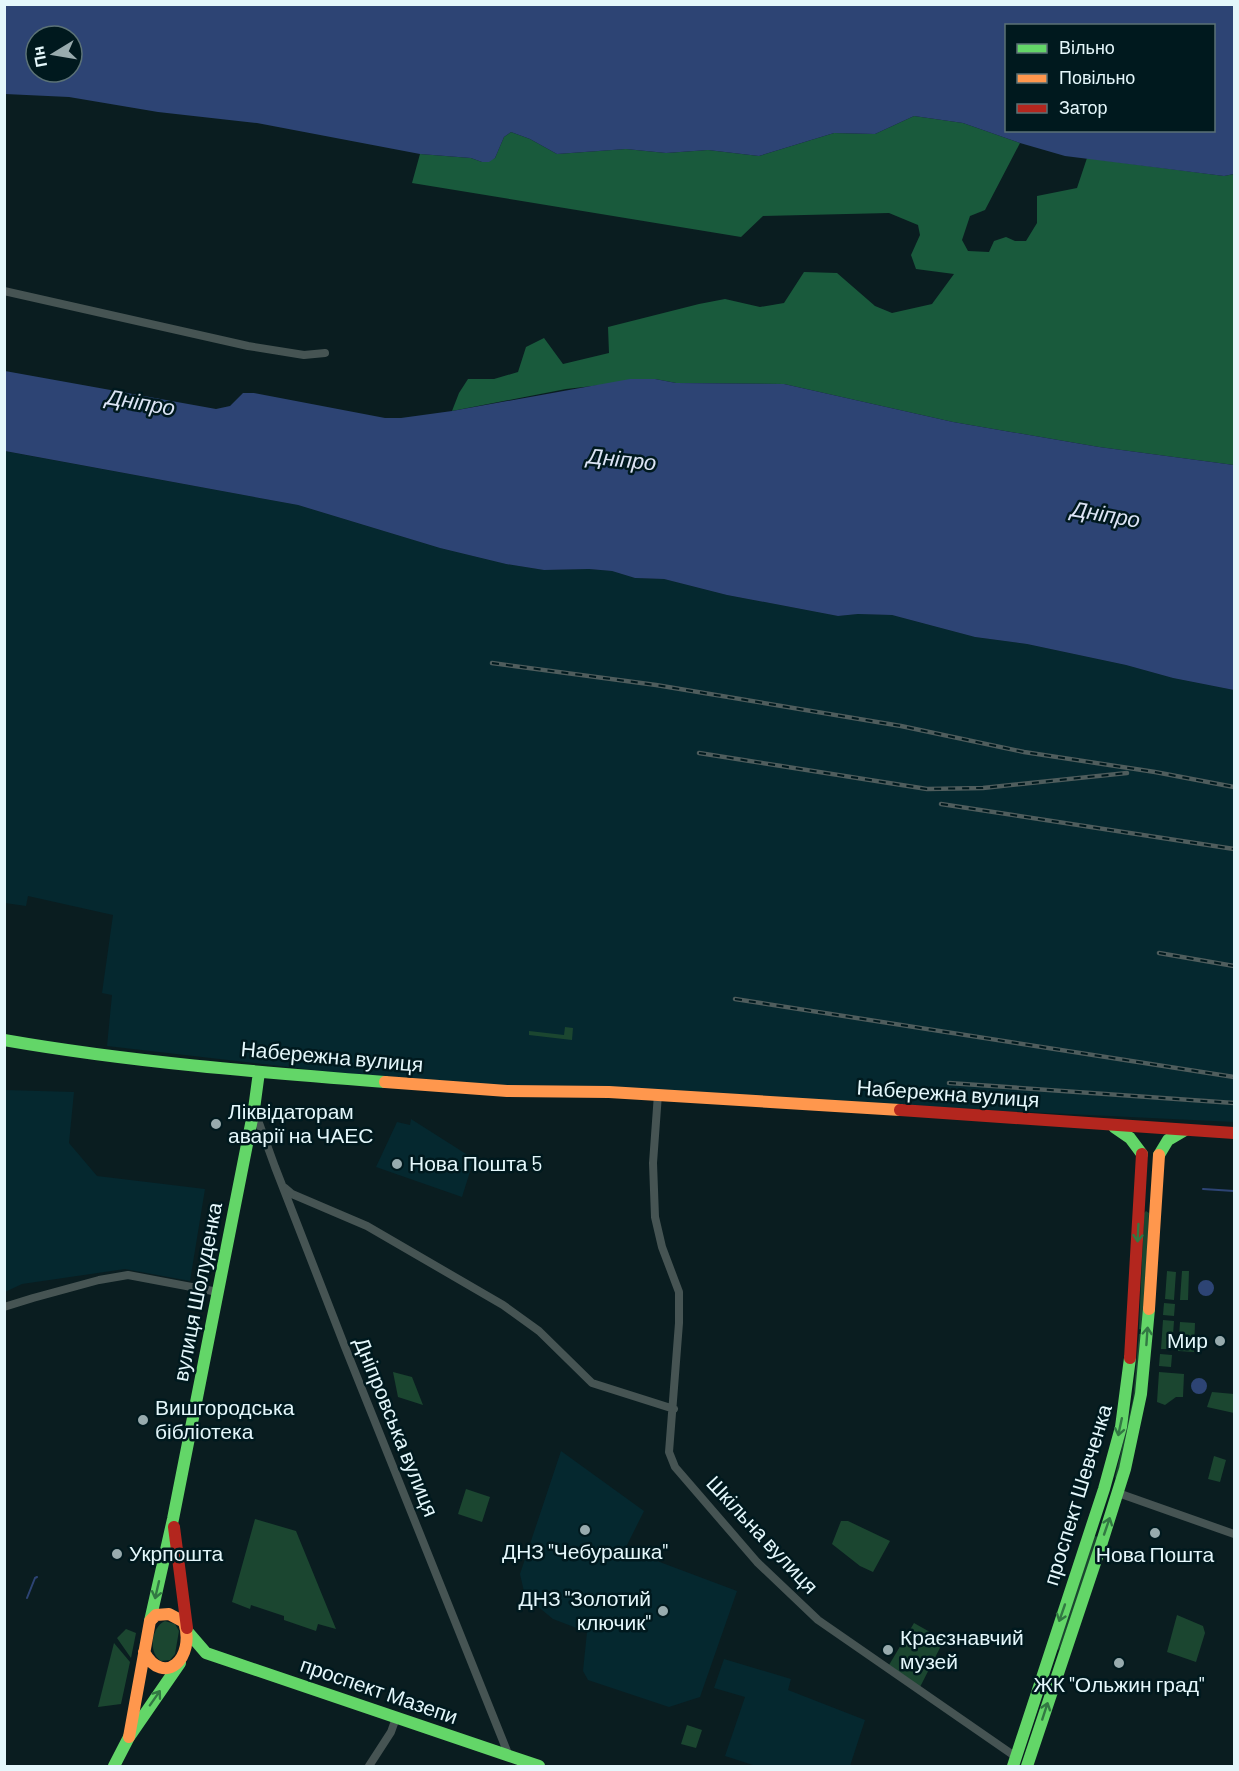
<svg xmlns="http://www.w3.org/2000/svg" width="1239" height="1771" viewBox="0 0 1239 1771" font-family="Barlow,sans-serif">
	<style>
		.built { fill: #05282f }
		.green { fill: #1b4630 }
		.forest { fill: #195a3c }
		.water { fill: #2d4474; fill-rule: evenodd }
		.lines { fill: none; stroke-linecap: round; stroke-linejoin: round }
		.stream { stroke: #2d4474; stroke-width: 2 }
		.street { stroke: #465453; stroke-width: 8 }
		.fast { stroke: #63d668; stroke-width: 12 }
		.slow { stroke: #ff974d; stroke-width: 12 }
		.jam { stroke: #b3261e; stroke-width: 12 }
		.rail-casing { stroke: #4f5d5d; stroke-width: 4.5 }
		.rail { stroke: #00191e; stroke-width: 2; stroke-dasharray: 7; stroke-linecap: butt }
		.oneway { stroke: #327843 }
		.poi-dot { fill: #98abae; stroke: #00191e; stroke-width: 2 }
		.labels { text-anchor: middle; stroke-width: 5; stroke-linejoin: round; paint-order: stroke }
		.street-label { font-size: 21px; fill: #e4f7fb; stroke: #00191e }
		.poi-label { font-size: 21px; fill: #e4f7fb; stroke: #00191e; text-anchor: start }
		.water-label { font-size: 22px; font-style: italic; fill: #dce4f5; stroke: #00191e }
	</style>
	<rect width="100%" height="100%" fill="#0a1d20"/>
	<path class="built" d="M4,451L298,505L440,548L506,564L544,570L589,569L612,571L635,578L664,579L727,595L838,616L858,614L892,615L975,637L1027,644L1126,665L1173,678L1234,690V1122L609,1092L400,1080L107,1046L112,995L102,993L113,915L28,896L26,906L5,903Z
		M5,1090L74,1092L69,1143L97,1176L205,1189L190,1281L125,1269L22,1284L5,1292Z
		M411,1119L474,1159L462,1197L376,1167L397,1122L410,1125Z
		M561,1451L644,1511L625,1549L737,1591L700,1697L669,1707L588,1680L583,1671L587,1632L553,1619L525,1596L520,1574Z
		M724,1659L791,1679L788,1690L865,1720L850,1766H756L725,1756L745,1697L714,1688Z"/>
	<path class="green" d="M565,1027L573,1028L572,1040L529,1035V1031L564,1035Z
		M1146,1211L1149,1213L1143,1330L1139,1329L1144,1213Z
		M1167,1271L1176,1272L1174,1300L1165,1299Z
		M1182,1271H1189L1188,1300H1180Z
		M1164,1303L1175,1304L1174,1316L1163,1315Z
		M1163,1320L1174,1321L1172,1349H1161Z
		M1180,1322L1195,1323L1194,1352L1178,1351Z
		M1139,1334H1143L1132,1423L1116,1479L1115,1477L1133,1399Z
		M1160,1354L1172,1355L1171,1367L1159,1366Z
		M393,1372L412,1377L423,1405L398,1397Z
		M1159,1372L1184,1374L1183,1397H1176L1165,1405L1157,1402Z
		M1212,1392L1234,1394V1413L1207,1407Z
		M1214,1456L1226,1460L1220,1482L1208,1479Z
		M466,1489L490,1497L482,1522L458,1514Z
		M255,1519L296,1531L336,1629L318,1624L316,1631L284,1620V1616L251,1605L250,1609L232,1602Z
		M841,1521H848L890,1541L873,1572L860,1566L832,1544Z
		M1094,1536L1099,1537L1060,1648L1058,1650L1056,1649Z
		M1177,1615L1203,1626L1205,1633L1196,1662L1167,1652Z
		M165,1621L175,1624L179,1631L175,1654L170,1660L161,1661C148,1653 151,1627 165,1621Z
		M914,1623L944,1640L920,1687L889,1665Z
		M126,1629L136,1633L131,1658L117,1638Z
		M114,1643L130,1662L121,1704L98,1707Z
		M687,1725L702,1730L696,1748L681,1744Z"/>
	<path class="forest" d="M914,116L963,123L1020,143L985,210L970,216L962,240L968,251L989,252L994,241L1006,237L1015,241H1026L1037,223V196L1077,188L1087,158L1224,176L1234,174V465L1099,447L953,422L784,384L676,383L655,379L566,389L452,411L459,393L468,379H494L518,372L526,347L544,338L563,364L609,353L608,327L699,304L725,299L760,307L784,303L804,272L837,273L875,306L892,313L932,304L954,274L916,269L911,255L920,235L918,225L889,213L763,216L741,237L412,183L420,154L471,158L482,162L495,158L504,137L511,132L530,139L557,154L626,149L666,153L708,150L759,156L834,133L875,134Z"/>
	<path class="water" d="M4,5H1234V174L1224,176L1065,156L1020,143L963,123L914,116L875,134L834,133L759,156L708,150L666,153L626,149L557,154L530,139L511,132L504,137L495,158L489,162H482L471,158L420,154L257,123L158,112L69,97L5,94ZM1006,26H1214V130H1006ZM36,36H72V72H36Z
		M5,371L216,409L230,406L243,393H254L385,418H401L452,411L630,379H655L676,383L784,384L953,422L1099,447L1234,465V690L1173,678L1126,665L1027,644L975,637L892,615L858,614L838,616L727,595L664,579L635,578L612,571L589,569L544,570L506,564L440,548L298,505L5,451Z
		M1198 1288a8 8 0 1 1 16 0a8 8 0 1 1-16 0Z
		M1191 1386a8 8 0 1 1 16 0a8 8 0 1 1-16 0Z"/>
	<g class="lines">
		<path class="stream" d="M1203,1189L1234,1191
			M197,1285L207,1234
			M193,1308L196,1290
			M27,1598L35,1578L37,1577"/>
		<path class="street" d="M4,291L248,346L304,355L325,353
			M658,1094L653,1163L655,1217L662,1247L679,1292V1323L669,1452L675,1467L757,1562L818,1620L1016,1757
			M254,1109L275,1167L345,1347L509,1756
			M285,1188L292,1194L367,1226L503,1305L539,1331L592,1383L674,1409
			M4,1307L33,1298L99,1280L128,1275L218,1292
			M1118,1493L1234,1534
			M369,1766L391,1732L396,1718"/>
		<path class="fast" d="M4,1040C130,1062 257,1072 385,1082
			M1114,1127L1130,1138L1142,1154
			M1159,1155L1168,1140L1185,1130
			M150,1621L173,1519L254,1109L259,1072
			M187,1631L206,1653L539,1766
			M114,1766L129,1737L180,1663
			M1013,1766L1104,1489L1121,1427L1130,1358
			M1027,1766L1102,1542L1125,1469L1141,1394L1149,1309"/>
		<path class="slow" d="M385,1082L507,1091L609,1092L900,1110
			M1149,1309L1159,1155
			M129,1737L150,1621L156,1615L169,1614L184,1622C196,1658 164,1688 144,1652"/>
		<path class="jam" d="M900,1110L1234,1133
			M1130,1358L1142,1154
			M174,1527L187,1628"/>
		<defs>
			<path id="rail" d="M492,663L656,685L901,726L1024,752L1155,772L1234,787
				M699,753L927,789L983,788L1127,773
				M941,804L1234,849
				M1159,953L1234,966
				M735,999L1234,1077
				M949,1083L1234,1103"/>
		</defs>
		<use href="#rail" class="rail-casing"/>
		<use href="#rail" class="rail"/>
	</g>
	<defs><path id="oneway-shaft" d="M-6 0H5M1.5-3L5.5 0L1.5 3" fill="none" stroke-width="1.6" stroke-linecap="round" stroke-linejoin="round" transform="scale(1.5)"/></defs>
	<g class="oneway">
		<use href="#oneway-shaft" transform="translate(1138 1233) rotate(93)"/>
		<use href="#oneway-shaft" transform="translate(1147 1336) rotate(-86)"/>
		<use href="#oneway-shaft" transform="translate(1120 1427) rotate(102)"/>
		<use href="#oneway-shaft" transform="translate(1107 1526) rotate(-71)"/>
		<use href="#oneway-shaft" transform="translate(157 1590) rotate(103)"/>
		<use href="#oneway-shaft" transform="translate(1062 1613) rotate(109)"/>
		<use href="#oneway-shaft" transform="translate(155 1698) rotate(-55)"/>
		<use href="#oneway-shaft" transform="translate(1045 1711) rotate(-72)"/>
	</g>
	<g class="poi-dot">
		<circle cx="216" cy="1124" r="6"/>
		<circle cx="397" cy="1164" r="6"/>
		<circle cx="1220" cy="1341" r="6"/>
		<circle cx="143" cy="1420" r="6"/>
		<circle cx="585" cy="1530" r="6"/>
		<circle cx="1155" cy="1533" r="6"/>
		<circle cx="117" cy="1554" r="6"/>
		<circle cx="663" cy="1611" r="6"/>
		<circle cx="888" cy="1650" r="6"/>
		<circle cx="1119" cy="1663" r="6"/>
	</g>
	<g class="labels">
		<g class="street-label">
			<text transform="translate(332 1057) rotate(5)" y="7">Набережна вулиця</text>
			<text transform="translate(948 1094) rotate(4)" y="7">Набережна вулиця</text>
			<text transform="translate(198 1292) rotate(-79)" y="7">вулиця Шолуденка</text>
			<text transform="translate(396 1427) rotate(68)" y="7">Дніпровська вулиця</text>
			<text transform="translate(1078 1495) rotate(-73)" y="7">проспект Шевченка</text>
			<text transform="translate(762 1535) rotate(47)" y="7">Шкільна вулиця</text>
			<text transform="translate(379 1691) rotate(19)" y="7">проспект Мазепи</text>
		</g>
		<g class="poi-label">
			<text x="228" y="1119">Ліквідаторам<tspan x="228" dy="24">аварії на ЧАЕС</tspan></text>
			<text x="409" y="1171">Нова Пошта 5</text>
			<text x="1208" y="1348" text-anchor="end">Мир</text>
			<text x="155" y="1415">Вишгородська<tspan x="155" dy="24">бібліотека</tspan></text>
			<text x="585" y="1559" text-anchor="middle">ДНЗ "Чебурашка"</text>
			<text x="129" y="1561">Укрпошта</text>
			<text x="1155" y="1562" text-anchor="middle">Нова Пошта</text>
			<text x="651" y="1606" text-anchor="end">ДНЗ "Золотий<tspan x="651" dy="24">ключик"</tspan></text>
			<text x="900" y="1645">Краєзнавчий<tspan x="900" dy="24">музей</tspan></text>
			<text x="1119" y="1692" text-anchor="middle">ЖК "Ольжин град"</text>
		</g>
		<g class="water-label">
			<text transform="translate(141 402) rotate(10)" y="8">Дніпро</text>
			<text transform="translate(622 459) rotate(6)" y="8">Дніпро</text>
			<text transform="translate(1106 514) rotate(10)" y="8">Дніпро</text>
		</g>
	</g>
	<rect width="1239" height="1771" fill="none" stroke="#e4f7fb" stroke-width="12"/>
	<rect x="1005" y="24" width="210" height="108" fill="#00191e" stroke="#5b7276" stroke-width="1.5"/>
	<rect x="1017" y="44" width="30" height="9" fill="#63d668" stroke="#5b7276" stroke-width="1.5"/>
	<text x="1059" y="54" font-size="18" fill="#e4f7fb">Вільно</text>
	<rect x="1017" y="74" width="30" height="9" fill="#ff974d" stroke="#5b7276" stroke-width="1.5"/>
	<text x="1059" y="84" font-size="18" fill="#e4f7fb">Повільно</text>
	<rect x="1017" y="104" width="30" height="9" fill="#b3261e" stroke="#5b7276" stroke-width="1.5"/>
	<text x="1059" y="114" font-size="18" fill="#e4f7fb">Затор</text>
	<g transform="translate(54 54) rotate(259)"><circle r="28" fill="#00191e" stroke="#5b7276" stroke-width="1.5"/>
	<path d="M0-4.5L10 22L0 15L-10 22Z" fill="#98abae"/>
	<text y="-9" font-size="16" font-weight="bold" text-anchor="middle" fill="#e4f7fb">Пн</text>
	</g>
</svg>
